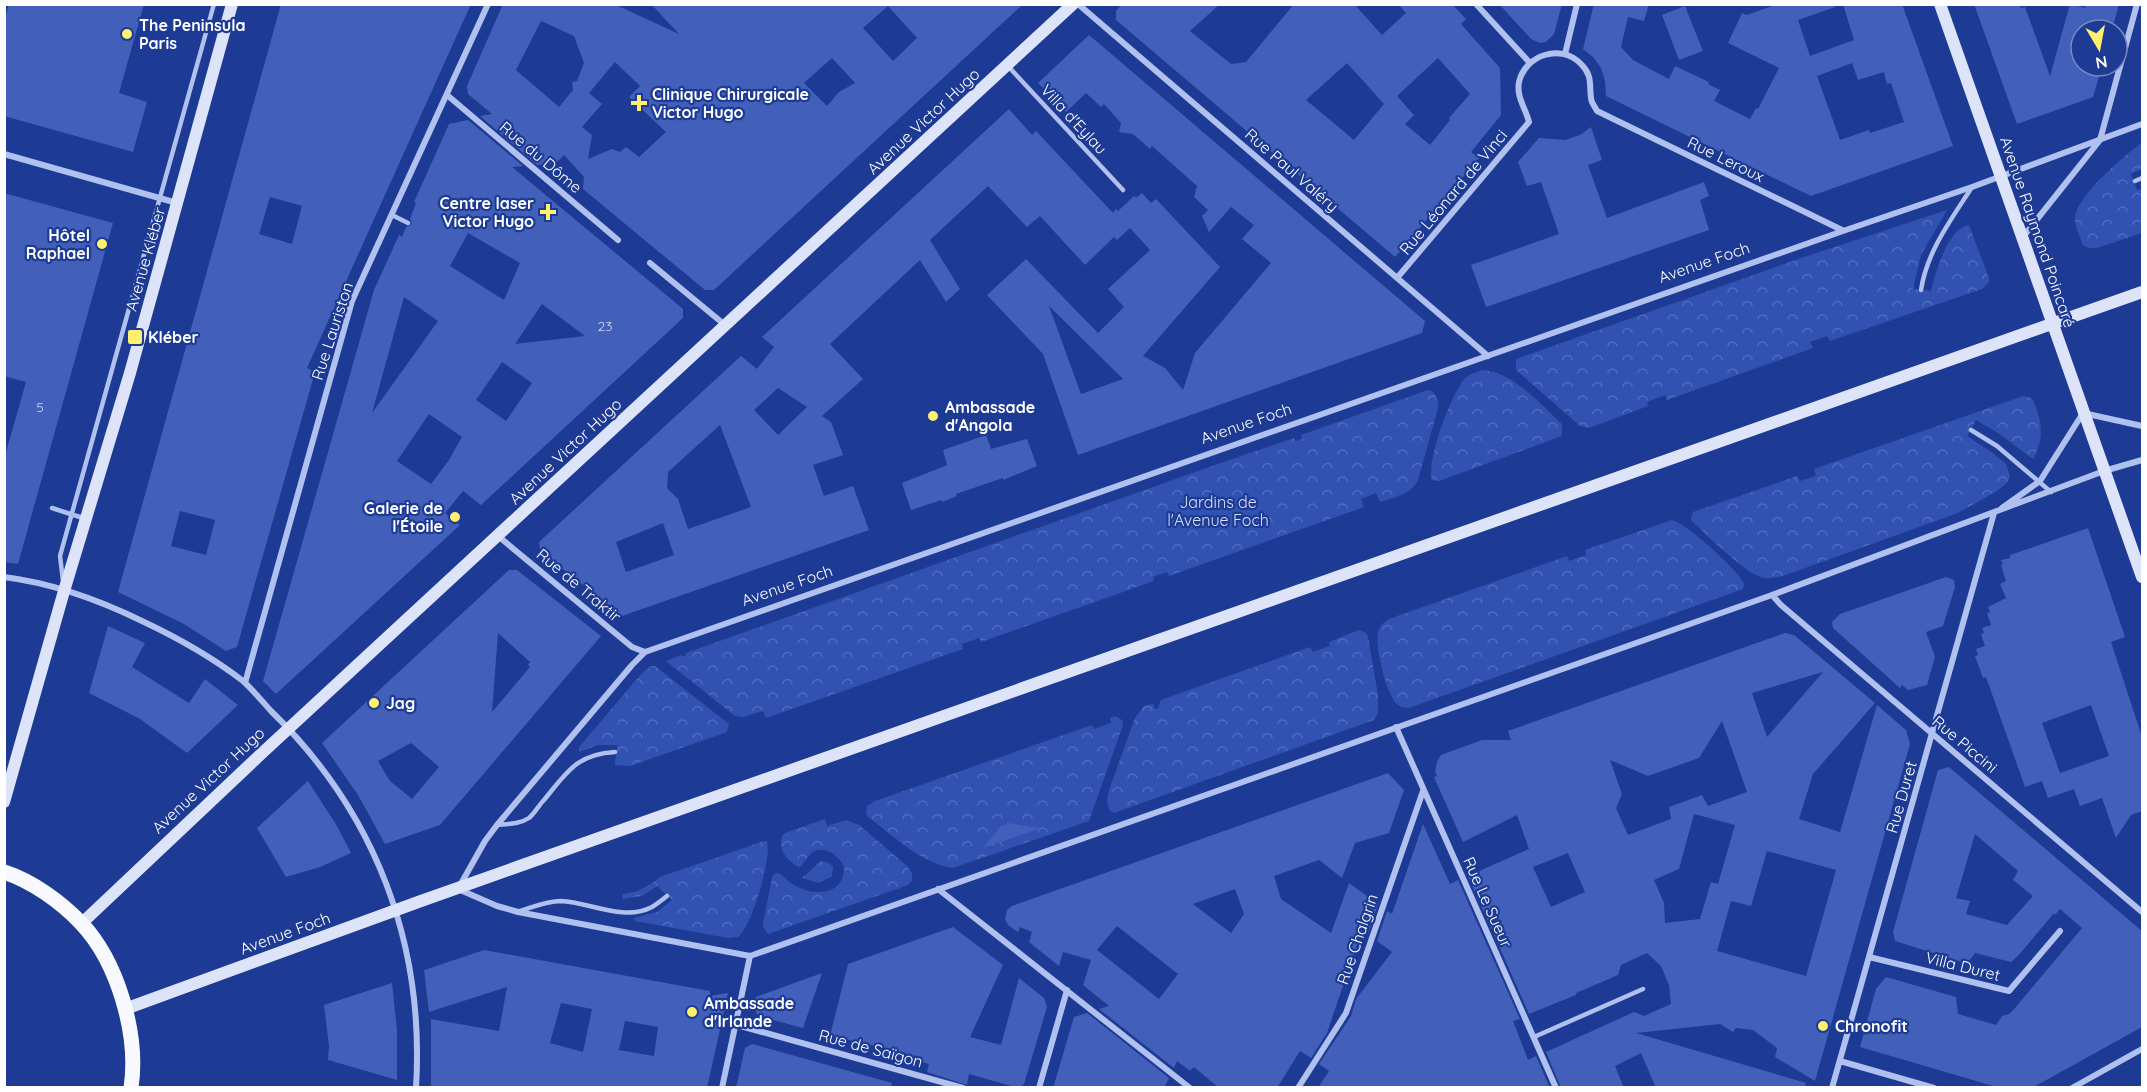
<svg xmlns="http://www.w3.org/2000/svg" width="2147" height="1092" viewBox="0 0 2147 1092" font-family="Quicksand,sans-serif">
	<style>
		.grass { fill: url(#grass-tufts) }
		.forest { fill: url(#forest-crowns) }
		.building { fill: #4260ba; fill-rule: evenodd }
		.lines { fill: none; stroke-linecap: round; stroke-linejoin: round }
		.lane { stroke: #b0c0ef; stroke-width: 4.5 }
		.street { stroke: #b0c0ef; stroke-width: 6 }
		.secondary { stroke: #dde4fa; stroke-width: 12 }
		.primary { stroke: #f7f9ff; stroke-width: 15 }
		.poi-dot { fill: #fef06f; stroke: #1d3a94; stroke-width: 2 }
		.labels { text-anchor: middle; stroke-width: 4.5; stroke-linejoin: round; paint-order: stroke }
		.number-label { font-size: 14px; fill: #d0d7ee }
		.poi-label { font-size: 16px; font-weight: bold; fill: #fff; stroke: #1d3a94; text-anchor: start }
		.street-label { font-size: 16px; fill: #fff; stroke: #1d3a94 }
		.park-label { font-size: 16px; fill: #d6dffa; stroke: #1d3a94 }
	</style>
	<defs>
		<pattern id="grass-tufts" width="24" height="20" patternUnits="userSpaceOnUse" patternTransform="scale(1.5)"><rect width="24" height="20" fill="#3252b2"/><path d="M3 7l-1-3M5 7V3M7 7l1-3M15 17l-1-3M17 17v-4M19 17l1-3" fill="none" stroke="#516cbe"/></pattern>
		<pattern id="forest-crowns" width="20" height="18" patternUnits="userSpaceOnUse" patternTransform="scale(1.5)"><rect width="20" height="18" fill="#3252b2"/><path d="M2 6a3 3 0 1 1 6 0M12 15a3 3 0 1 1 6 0" fill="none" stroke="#516cbe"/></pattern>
	</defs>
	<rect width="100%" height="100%" fill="#1d3a94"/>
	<path class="grass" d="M821,861L829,863L833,867L832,876L819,883L802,878Z"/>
	<path class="forest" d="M2142,143V169L2131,174L2137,190L2142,189V233L2100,247C2093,249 2089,249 2083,245C2080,237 2075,227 2075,218C2076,197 2125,154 2142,143Z
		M1947,210L1921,255L1913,289L1931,291C1936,272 1947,229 1969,225L1989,278V282L1982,289L1830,341L1827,336L1810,342L1813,348L1667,400L1665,395L1647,402L1648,406L1589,428L1580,426L1516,370V359L1801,258Z
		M1482,370C1514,372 1541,405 1562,424V436L1439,481L1432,480C1426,461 1451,394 1465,378C1470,374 1477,372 1482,370Z
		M1428,390C1436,391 1438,400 1438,408L1418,480C1411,495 1395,497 1380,502L1376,493L1361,499L1364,507L1169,576L1167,572L1153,577L1154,581L981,642L979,638L962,644L963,649L766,718L763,711L743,717L735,716L666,661L681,655L683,657L686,655V653L1215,465L1294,438L1296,441L1302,439L1301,435Z
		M2023,396L2032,398C2042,419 2045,439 2033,459L1998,433L1976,420L1967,436L1990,451L2006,464L2010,476L2007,483L1997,491L1958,513L1783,576C1777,577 1770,579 1764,578C1745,574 1708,536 1693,522L1691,518L1693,512L1797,476L1800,481L1816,476L1814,469Z
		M1672,520C1689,525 1735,568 1744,583L1743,589L1409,708C1403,708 1400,707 1396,703C1386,693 1373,641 1379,629C1381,624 1385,622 1389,619L1567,556L1569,561L1586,555L1585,550Z
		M1359,630L1366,633L1368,637L1378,695V713L1374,720L1114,813C1105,809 1107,798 1109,790L1135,718L1144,706L1153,704L1155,709L1158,708L1161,700L1310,647L1313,652L1330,646L1329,642Z
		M651,666H655L729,724L727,732L630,766L615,765L617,745H598L579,752V747L642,673Z
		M1115,716L1122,720L1123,725L1089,821L953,868C920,863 894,836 868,817L866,813L867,806L875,801L1092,725L1094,729L1111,723L1110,718Z
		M825,819L827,826L846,820L859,825L907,866L912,873V881L908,885L768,934L763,927V923L772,878L774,874L779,873C785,877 788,882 794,885C813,897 845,896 844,867C839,856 826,845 813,852C808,855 805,862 801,866L798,867C786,859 778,851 782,836L785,833Z
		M764,841H767C772,858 752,926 738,937L728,938L635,921L634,918L657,912L672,900L657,886L642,896L622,899L623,894C639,892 648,887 660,877Z"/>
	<path class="building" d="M9,4H144L119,93L147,102L133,152L4,116V21Z
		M281,4H471L307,368L315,372L237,647L226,651L184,624L118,592ZM270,197L302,206L292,244L259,234ZM180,511L215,520L206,555L171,546Z
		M503,4H614L679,34L651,4H1023L714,290H705L583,189L584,177L564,155L556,163L537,165L480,116L492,114L468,94L467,86ZM888,6L917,38L893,61L863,28ZM541,21L574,36L584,63L577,81L572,82L573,90L559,107L516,70ZM832,58L855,83L839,92L827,106L804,83ZM615,62L640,86L629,97L666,132L639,157L626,147L620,152L612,149L588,159L592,135L582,127L602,104L589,93Z
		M1122,4H1220L1190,31L1231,64L1246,62L1294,4H1354L1382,35L1406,13L1398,4H1452L1466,19L1461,24L1500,68L1501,115L1471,152L1479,158L1395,257L1116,20V11ZM1438,58L1470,94L1449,118L1450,120L1430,145L1405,124L1414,115L1397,96ZM1347,63L1384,104L1354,140L1306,100Z
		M1499,4H1562L1554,34L1546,42L1540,43L1531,39Z
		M1594,4H1649L1644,21L1628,17L1621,47L1633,60L1669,79L1675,66L1709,82L1708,84L1720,90L1714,101L1750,119L1756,108L1758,109L1779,68L1728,43L1742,13L1747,15L1778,4H1834L1835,7L1798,20L1810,56L1854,40L1843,4H1902L1953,146L1811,196L1606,96L1605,81L1601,68L1594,58L1583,49ZM1852,63L1858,80L1884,72L1887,84L1891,83L1904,122L1870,133L1869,130L1840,140L1817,76Z
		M1974,4H2019L2021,8L2025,7L2050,76L2070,4L2085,8L2086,4H2119L2112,30H2081V66H2102L2093,97L2017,124Z
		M1685,6L1703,51L1679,60L1662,15Z
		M1089,35L1425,321L1422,333L1078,455L1043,354L987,295L1026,259L1098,333L1124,307L1108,289L1150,250L1130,228L1117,240L1114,237L1085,265L1040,216L1027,227L988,186L930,240L960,289L946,302L920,260L830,344L863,379L822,416L831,422L843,455L813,465L824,496L853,486L869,530L622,616L540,551L539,542L741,356L757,369L774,347L762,337L1009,109L1032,135L1036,131L1113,213L1116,209L1118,211L1134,196L1136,198L1142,193L1151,203L1156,199L1220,267L1143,356L1165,368L1183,390L1195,353L1271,263L1242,239L1254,225L1231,207L1209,232L1202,216L1208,210L1194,197L1197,186L1152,146L1150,149L1133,134L1119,132L1121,123L1104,104L1101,107L1086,93L1066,112L1038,83ZM1049,306L1123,379L1081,394ZM778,388L807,407L778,435L754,410ZM720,425L751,507L688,529L678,499L667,488L668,472ZM663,523L674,555L626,572L616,542Z
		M468,120L523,166L512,167L683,309V318L481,505L463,491L445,513L460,525L276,694L263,681L374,290L399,235L402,237L406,227L412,224L410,219L416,203L414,202L449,124ZM468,233L520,263L504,300L450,266ZM404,297L438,321L372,413L398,319ZM542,304L585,336L515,344ZM502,362L532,383L506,421L476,400ZM429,414L462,437L449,460L431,484L397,461Z
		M1591,127L1602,160L1588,165L1607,218L1704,182L1709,196L1700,200L1709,230L1486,307L1471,265L1559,234L1541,182L1527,186L1518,162L1539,138L1565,140L1580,135Z
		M4,193L113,223L18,564L4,562V459L26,382L4,376Z
		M986,435L991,449L1027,439L1037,466L1003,480V478L956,494L957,496L942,502V500L911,510L902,483L947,465L943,450Z
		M2088,528L2125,637L2111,642L2142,737V811L2131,815L2116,838L2102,798L2080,806L2074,789L2048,798L2042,781L2025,787L1986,677L1983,678L1975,656L1978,655L1976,649L1985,646L1981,634L1984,633L1982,628L1991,625L1987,613L1990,612L1988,607L2006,598L2000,584L2006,581L2001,565L2003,564L2001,560L2010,558V555ZM2091,705L2109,756L2060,773L2042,723Z
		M509,570H517L601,636L440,825L385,844L358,795L322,743ZM498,633L530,662L528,665L530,667L492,712ZM411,743L439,767L412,799L390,781L378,761Z
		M1946,577L1954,580L1955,587L1943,626L1926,632L1935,657L1927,685L1908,690L1902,685L1900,688L1833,628L1832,622L1840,614Z
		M108,626L145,643L132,667L189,703L205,679L238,705L187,753L140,719L89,693Z
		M1785,633L1794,635L1875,703L1813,774L1799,819L1840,832L1877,705L1906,730L1910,744L1815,1081L1775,1057L1777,1048L1753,1030L1736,1028L1733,1032L1720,1024L1636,1033L1806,1083L1805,1088H1656L1641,1053L1615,1066L1624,1088H1561L1546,1052L1634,1012L1644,1016L1671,1004L1669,985L1661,966L1647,953L1621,965L1618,975L1576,993V995L1529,1014L1468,876L1529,849L1517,815L1463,842L1434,777L1437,776L1435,772L1437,762L1441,755L1482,740H1511L1508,731ZM1823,672L1767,737L1752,693ZM1722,721L1747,792L1708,806L1702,795L1669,807L1671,819L1628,835L1616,808L1622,794L1610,760L1648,776L1699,758ZM1694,814L1735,825L1718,884L1711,882L1700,919L1665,923L1664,903L1654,880L1679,869ZM1767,851L1836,870L1806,976L1717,951L1731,901L1751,906ZM1568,853L1585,892L1551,907L1533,867Z
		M1949,767L2142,931V1027L2032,1088H2000L1860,1047L1876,989L1886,977L1956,997L1958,1014L1996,1025L2002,1016L2009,1014L2015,1008L2082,928L2060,909L2055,915L2054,913L2018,956L2011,962L1975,953L1969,961L1962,962L1895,941L1893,932L1938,770ZM1975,834L2018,871L2013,880L2033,896L2007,925L1966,914L1970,901L1956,898Z
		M1388,773L1404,790L1389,833L1355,843L1342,878L1319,860L1274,876L1281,899L1331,933L1349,883L1378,904L1368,934L1362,930L1327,1033L1311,1058L1300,1051L1277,1088H1219L1194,1067L1190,1071L1177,1061L1174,1068L1099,1009L1109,1006L1083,985L1091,960L1063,952L1059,966L1029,942L1032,932L1020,927L1018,932L1008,925L1005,919L1007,910L1012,906ZM1235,889L1244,914L1231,933L1193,904ZM1117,926L1178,974L1159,999L1097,950Z
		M308,781L337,826L351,853L320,867L286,877L257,828Z
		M1008,823L1041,828L983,848L1001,826Z
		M1423,824L1450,884L1458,880L1520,1019L1513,1021L1528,1060L1536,1056L1550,1088H1318L1329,1071L1319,1064L1351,1016L1356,999L1392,952L1377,941L1387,911L1392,914Z
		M953,927L1003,965L970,1037L1001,1045L1019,978L1044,998L1047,1007L1024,1084L1018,1088L969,1074L967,1085L927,1072L929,1064L894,1054V1050L830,1036L848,964Z
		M484,950L710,991V996L728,993L707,1088H431V1019L499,1031L507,987L429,1012L424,970ZM561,1003L592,1009L583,1052L550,1043ZM625,1021L658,1027L654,1056L619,1050Z
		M822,973L803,1028L758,1016L754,1008L756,997Z
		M392,983L397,1030V1080L328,1060L329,1046L324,1005Z
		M1087,1013L1169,1078L1164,1088H1053L1074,1017Z
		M752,1044L892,1083L891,1088H736L745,1048Z"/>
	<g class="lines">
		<path class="lane" d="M1007,65L1123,190
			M2135,181L2142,178
			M392,215L408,223
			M1921,290C1927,251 1951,220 1972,187
			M1971,430L1997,446L2051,492
			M52,508L83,518
			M63,581L60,556L214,4
			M497,825C508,824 520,824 529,818C535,813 539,805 544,800C567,772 577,754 615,752
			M520,911C533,907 547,901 561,901C589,902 624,922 652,907C657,904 662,900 667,896
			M1534,1037L1643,989"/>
		<path class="street" d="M1078,4L1488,356
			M1476,4L1530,63
			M1565,54L1577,4
			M447,95L618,240
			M2142,124L1972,187L1843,231L645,652L632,665L497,825L485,841L458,889L497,906L518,912L750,956L1772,595L2104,471L2142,460
			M4,154L177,203
			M2023,237L2100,140L2137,4
			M650,263L725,325
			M1397,278L1529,122C1526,109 1516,97 1519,82C1525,55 1561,43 1581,64C1593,76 1589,84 1591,98C1591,102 1595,107 1597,111L1842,230
			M2002,508L2040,481L2083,413L2142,426
			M498,536L632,647L645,652
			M4,577C52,583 99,600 142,621C178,638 212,657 243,681C253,690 262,701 271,711C375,812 425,943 416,1088
			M1772,595L1781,605L2142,912
			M245,683L352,301L488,4
			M1396,727L1556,1088
			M938,889L1190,1088
			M1869,957L2009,991L2060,931
			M737,1025L963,1088
			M1840,1061L1934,1088
			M722,1088L750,956
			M1039,1088L1067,990
			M1298,1088L1346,1013L1423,791
			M1832,1088L1994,513
			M2072,1088L2142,1049"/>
		<path class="secondary" d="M1940,4L2142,577
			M4,802L64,591L130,373L232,4
			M82,923L261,754L1073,4
			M125,1009L421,901L2142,292"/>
		<path class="primary" d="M4,872C32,881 61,902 81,923C118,962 139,1035 131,1088"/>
	</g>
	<g class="poi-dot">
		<circle cx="127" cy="34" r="6"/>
		<path d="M636 94h6v6h6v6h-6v6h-6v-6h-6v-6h6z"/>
		<path d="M545 203h6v6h6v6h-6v6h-6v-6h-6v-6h6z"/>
		<circle cx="102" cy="244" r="6"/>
		<rect x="127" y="329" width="16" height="16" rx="3"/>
		<circle cx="933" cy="416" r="6"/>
		<circle cx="455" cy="517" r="6"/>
		<circle cx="374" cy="703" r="6"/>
		<circle cx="692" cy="1012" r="6"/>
		<circle cx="1823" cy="1026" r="6"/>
	</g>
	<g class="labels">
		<g class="number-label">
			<text x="605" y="331">23</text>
			<text x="40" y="412">5</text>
		</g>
		<g class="poi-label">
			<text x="139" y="31">The Peninsula<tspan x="139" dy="18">Paris</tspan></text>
			<text x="652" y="100">Clinique Chirurgicale<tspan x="652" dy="18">Victor Hugo</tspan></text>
			<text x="534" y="209" text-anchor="end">Centre laser<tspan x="534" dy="18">Victor Hugo</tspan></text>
			<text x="90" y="241" text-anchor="end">Hôtel<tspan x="90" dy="18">Raphael</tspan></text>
			<text x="148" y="343">Kléber</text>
			<text x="945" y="413">Ambassade<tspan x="945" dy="18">d'Angola</tspan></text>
			<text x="443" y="514" text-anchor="end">Galerie de<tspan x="443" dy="18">l'Étoile</tspan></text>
			<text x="386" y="709">Jag</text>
			<text x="704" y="1009">Ambassade<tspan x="704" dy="18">d'Irlande</tspan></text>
			<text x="1835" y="1032">Chronofit</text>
		</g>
		<g class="street-label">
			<text transform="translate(1074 119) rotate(47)" y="6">Villa d'Eylau</text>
			<text transform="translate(923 121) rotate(-43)" y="6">Avenue Victor Hugo</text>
			<text transform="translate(541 157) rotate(40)" y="6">Rue du Dôme</text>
			<text transform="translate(1726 159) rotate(26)" y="6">Rue Leroux</text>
			<text transform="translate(1292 170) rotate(41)" y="6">Rue Paul Valéry</text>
			<text transform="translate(1453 192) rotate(-50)" y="6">Rue Léonard de Vinci</text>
			<text transform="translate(2038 232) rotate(71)" y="6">Avenue Raymond Poincaré</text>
			<text transform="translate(145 259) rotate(-74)" y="6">Avenue Kléber</text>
			<text transform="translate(1704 262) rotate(-19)" y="6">Avenue Foch</text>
			<text transform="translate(332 331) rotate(-72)" y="6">Rue Lauriston</text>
			<text transform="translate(1246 423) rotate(-19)" y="6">Avenue Foch</text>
			<text transform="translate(565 451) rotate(-43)" y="6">Avenue Victor Hugo</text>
			<text transform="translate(579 585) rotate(40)" y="6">Rue de Traktir</text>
			<text transform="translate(787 585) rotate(-19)" y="6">Avenue Foch</text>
			<text transform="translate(1965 744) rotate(40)" y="6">Rue Piccini</text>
			<text transform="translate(208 780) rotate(-43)" y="6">Avenue Victor Hugo</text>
			<text transform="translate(1901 797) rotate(-74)" y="6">Rue Duret</text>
			<text transform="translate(1488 902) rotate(66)" y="6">Rue Le Sueur</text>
			<text transform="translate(285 933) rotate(-20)" y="6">Avenue Foch</text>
			<text transform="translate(1357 939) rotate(-71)" y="6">Rue Chalgrin</text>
			<text transform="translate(1963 966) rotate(14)" y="6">Villa Duret</text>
			<text transform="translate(871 1048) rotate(15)" y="6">Rue de Saïgon</text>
		</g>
		<g class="park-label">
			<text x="1218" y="508">Jardins de<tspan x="1218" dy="18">l'Avenue Foch</tspan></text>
		</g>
	</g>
	<rect width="2147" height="1092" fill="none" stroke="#ffffff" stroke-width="12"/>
	<g transform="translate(2099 48) rotate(170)"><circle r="28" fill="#1d3a94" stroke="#7789bf" stroke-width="1.5"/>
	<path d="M0-4.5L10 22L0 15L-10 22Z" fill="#fef06f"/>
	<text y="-9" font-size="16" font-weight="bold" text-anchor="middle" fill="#ffffff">N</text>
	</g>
</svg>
